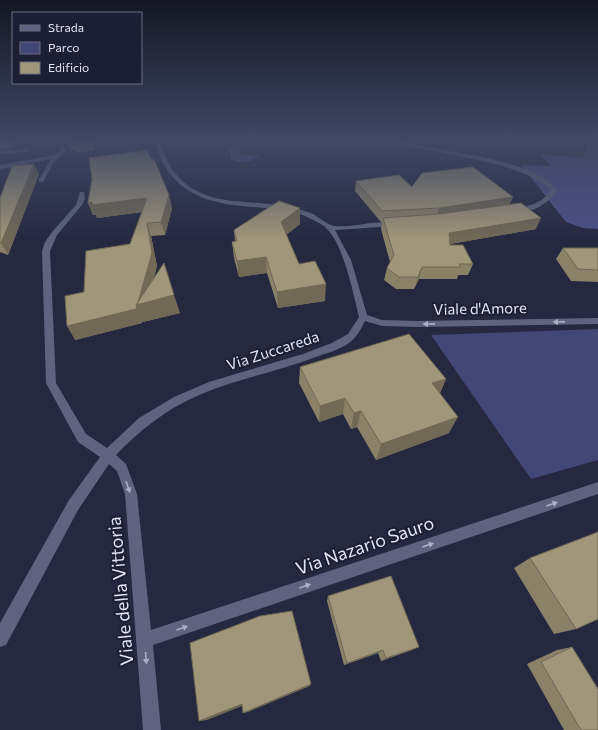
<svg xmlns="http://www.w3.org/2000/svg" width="598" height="730" viewBox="0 0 598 730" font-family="Commissioner,sans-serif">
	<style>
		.green { fill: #414777 }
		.forest { fill: #4b5189 }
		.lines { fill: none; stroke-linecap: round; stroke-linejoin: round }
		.minor { fill: #5f637d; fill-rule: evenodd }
		.wall { fill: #8a8169 }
		.shaded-wall { fill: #706955 }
		.building { fill: #a0967a; stroke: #706955 }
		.oneway { fill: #adb0c4 }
		.labels { text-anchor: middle; stroke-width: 4; stroke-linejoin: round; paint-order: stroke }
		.street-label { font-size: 15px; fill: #e1e4f3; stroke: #1c1f34 }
		.near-street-label { font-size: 18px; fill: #e1e4f3; stroke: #1c1f34 }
	</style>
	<rect width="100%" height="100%" fill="#25283f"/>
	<path class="green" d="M598,329V460L531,479L431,335Z"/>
	<path class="forest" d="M240,139H278L241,145L239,154L260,156C250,162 242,165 231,159L229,149Z
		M590,139H598V229L583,228L566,222L521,165L551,166L540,154L583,158Z"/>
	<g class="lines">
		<path class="minor" d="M55,139H59L67,150L53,163L43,182L38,181L51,159L0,169V165L55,155L61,150Z
			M154,139H158C163,151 167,164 176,174C205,210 252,198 292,207C299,209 306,211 313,214C318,217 328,225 334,226C354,228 377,219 397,223L398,224L395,226L335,230L351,260L367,315L382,320L417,321L598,318V324L417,327L382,326L365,321C361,329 357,337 349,343C339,350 327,353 316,357C277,372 235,379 197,396C165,410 140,430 116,455L126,464L137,494L151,630L598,482V494L153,645L161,730H143L125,494L117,471L109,464L78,510L6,645L0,647V623L69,500L100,457L78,442L46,383L42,251L45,242L52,232L76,205L80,192H84L85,199L82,205L57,235L50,251L56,383L86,434L107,448L139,418L174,397L209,382L303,354L332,343L348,334L359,317C353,293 344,246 327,229C323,224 317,222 311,219C294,209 274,209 255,207C204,204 168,192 154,139Z
			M390,139C404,139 418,145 432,148C470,156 529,160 557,189C551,204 528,215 512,212V210C526,206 544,204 551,189C514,162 467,159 424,149C414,147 397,145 390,139Z
			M29,149V151L27,152L0,154V150Z"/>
	</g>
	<path class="wall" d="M0,139H27L10,148L0,149Z
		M280,139H304L281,140Z
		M39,174L8,255L0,252V198Z
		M356,181L412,187L510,204L536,229L450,244V245L473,264L468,275H458L457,279H419L414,289H396L384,280L387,268L390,262L381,229L382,222H381L355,191Z
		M88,203L172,208L165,235L151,236L157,266L154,278L180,313L143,322L142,321V323L75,340L84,292L130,244L142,212L97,218L96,215H93Z
		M300,208V224L286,235L299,264L325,301L278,308L267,273L239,277L234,258L232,242H235L234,230Z
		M563,248H598V282L571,281L556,259Z
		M300,367L446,379L440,393L449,433L376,460L357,427L351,429L343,414L319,422L299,383Z
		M530,558L576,629L554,634L514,568Z
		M328,596L412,650L381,661L378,653L344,665L327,601Z
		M572,647L598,730H564L527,664L557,650Z"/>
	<path class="shaded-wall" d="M5,139H27L10,148Z
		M91,139H96L94,141L95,150L76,153L75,150L70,151L66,141Z
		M34,164L39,174L8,255L1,243Z
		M169,195L172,208L165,235L161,222Z
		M513,197L508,208L436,219L439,208Z
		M147,198L151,211L97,218L96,215H93L88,203Z
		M300,208V224L281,238V222Z
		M541,218L536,229L445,245L449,233Z
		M147,223L151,236L157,266L147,302L174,295L180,313L143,322L142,321V323L75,340L67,326L136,305Z
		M266,257L267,273L239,277L237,261Z
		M422,267L419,279L414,289L418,277Z
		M326,284L325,301L278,308L277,292Z
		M446,379L439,395L432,383Z
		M345,398L343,414L319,422L320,406Z
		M361,411L357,427L351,429L354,413Z
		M458,417L449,433L376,460L381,444Z
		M419,647L412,650L381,661L386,658Z
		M383,650L378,653L344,665L347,663Z
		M311,684L310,686L248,712L243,713Z
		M242,704H247L207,720L199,721Z"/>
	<path class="building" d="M66,139H91V141L72,143L71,140L66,141Z
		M147,150L152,160L154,159L169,195L161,222L147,223L152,253L138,302L136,305L137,307L136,309L67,326L65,296L84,292L86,251L130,244L147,198L92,205V202L88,203L92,179L89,158Z
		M34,164L1,243H0V198L12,166Z
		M473,167L513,197L439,208L382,211L356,181L399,175L412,187L422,173Z
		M279,201L300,208L281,222L299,264L315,261L326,284L277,292L266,257L237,261L232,242L237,241L234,230Z
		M521,203L541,218L449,233L450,245H463L473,264H459L461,267H422L418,277H399L387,268L394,255L383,218L439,214Z
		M563,248H598V270L578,269Z
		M164,263L174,295L136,305Z
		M409,334L446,379L432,383L458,417L381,444L361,411L354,413L345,398L320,406L300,367Z
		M598,532V619L576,629L530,558Z
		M391,576L419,647L386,658L383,650L347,663L328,596Z
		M292,611L311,684L243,713L242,704L199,721L190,643L260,616Z
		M572,647L598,689V730H581L541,662Z"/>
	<defs><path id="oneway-solid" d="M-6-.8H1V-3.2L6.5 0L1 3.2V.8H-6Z"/></defs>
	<g class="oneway">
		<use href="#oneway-solid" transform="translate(559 322) rotate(179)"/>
		<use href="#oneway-solid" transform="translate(429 324) rotate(179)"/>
		<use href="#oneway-solid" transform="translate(128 487) rotate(71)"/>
		<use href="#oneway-solid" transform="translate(552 504) rotate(-19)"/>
		<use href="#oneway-solid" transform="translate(428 545) rotate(-19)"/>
		<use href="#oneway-solid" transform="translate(305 586) rotate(-19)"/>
		<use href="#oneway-solid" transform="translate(182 628) rotate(-19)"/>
		<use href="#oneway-solid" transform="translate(146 658) rotate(86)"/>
	</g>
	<linearGradient id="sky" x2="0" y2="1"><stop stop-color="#141623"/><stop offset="0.58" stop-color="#404863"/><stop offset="1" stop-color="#404863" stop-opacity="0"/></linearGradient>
	<rect width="598" height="241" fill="url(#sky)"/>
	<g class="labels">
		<g class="street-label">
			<text transform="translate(480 309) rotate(-1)" y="5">Viale d'Amore</text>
			<text transform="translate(273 351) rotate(-18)" y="5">Via Zuccareda</text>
		</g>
		<g class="near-street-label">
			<text transform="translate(365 546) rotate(-19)" y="6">Via Nazario Sauro</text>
			<text transform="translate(121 591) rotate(-95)" y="6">Viale della Vittoria</text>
		</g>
	</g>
	<rect x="12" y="12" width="130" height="72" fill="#1c1f34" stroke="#6b6e80"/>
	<rect x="20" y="25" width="20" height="6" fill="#5f637d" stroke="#6b6e80"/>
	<text x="48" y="32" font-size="12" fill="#e1e4f3">Strada</text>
	<rect x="20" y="42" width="20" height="12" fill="#414777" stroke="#6b6e80"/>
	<text x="48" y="52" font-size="12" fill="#e1e4f3">Parco</text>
	<rect x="20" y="62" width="20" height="12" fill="#a0967a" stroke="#6b6e80"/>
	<text x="48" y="72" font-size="12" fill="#e1e4f3">Edificio</text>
</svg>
